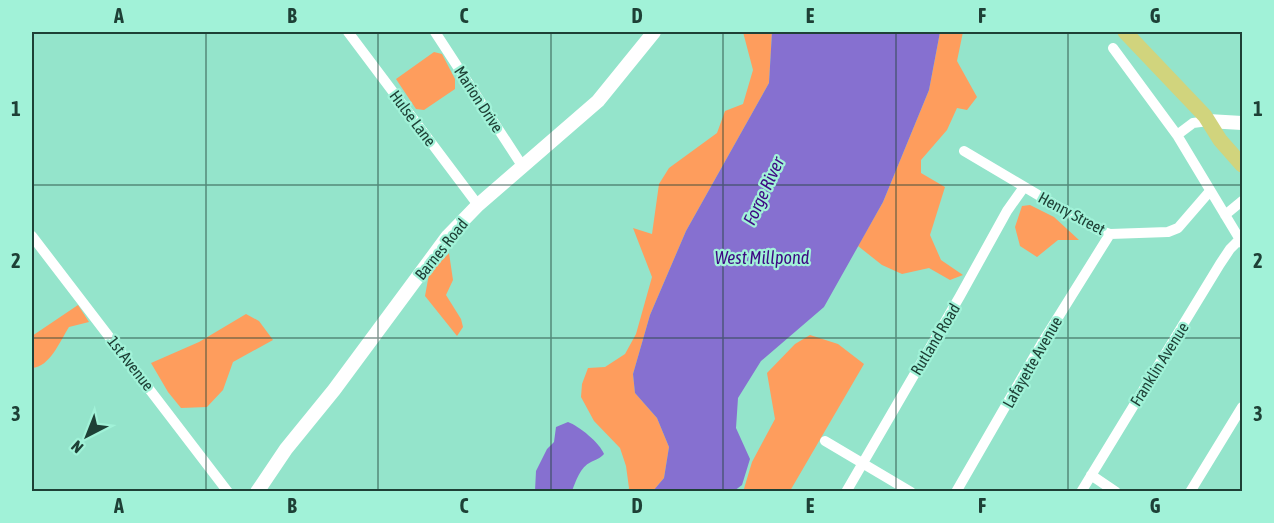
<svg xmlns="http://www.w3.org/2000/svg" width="1274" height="523" viewBox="0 0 1274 523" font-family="'Asap Condensed',sans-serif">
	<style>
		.green { fill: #fe9d5d }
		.water { fill: #8670d0 }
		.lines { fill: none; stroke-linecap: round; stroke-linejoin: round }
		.street { stroke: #fff; stroke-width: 10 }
		.secondary { stroke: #fff; stroke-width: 14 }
		.primary { stroke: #d1d47d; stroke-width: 15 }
		.grid { fill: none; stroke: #1e4036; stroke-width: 1.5; stroke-opacity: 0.55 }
		.labels { text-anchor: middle; stroke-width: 4.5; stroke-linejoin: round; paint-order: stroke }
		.street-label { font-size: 16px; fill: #1e4036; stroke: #a1f2d8 }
		.water-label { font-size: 18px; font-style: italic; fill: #3d0882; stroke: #a1f2d8 }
		.neatline { fill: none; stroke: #1e4036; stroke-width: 2 }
		.grid-label { font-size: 20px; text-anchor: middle; font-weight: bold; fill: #1e4036 }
	</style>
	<rect width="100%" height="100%" fill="#94e4cb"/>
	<path class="green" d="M743,32H772L769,83L686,231L650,315L633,374L635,393L657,418L669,447L664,478L653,491H628L629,488L626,466L620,448L594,421L581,397L582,384L588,368L605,367L625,354L636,334L652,277L633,228L652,234L659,184L669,168L717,133L725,111L743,104L753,70Z
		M940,32H963L957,61L977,97L967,110L957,108L947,130L921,160V173L945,187L930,235L941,260L963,275L950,280L929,268L902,274L882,265L858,246L883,202L929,90Z
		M434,52L442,54L455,79V89L424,110L416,109L396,79Z
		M1030,205L1054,217L1079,240H1058L1037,257L1020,246L1015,227L1022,206Z
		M449,253L453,280L446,295L461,319L463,327L457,336L425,296L429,274Z
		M78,305L89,322L69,327C60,341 50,367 32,368V336Z
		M246,314L259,321L273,340L233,362L223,390L207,407L181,408L168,392L151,363L199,342Z
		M810,335L838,344L864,364L790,491L743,492L752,462L775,419L767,373L795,344Z"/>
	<path class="water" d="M772,32H940L929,90L883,202L824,307L761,361L738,398L736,428L750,459L742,485L734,491H653L664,478L669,447L657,418L635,393L633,374L650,315L686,231L769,83Z
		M568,422C579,426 600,443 604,454C599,459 597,459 591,462C580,467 576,481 572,491H535L536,471L547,449L554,442L556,427Z"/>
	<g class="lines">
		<path class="street" d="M348,32L478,205
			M435,32L523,167
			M1113,48L1177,135L1242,243
			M1177,135L1193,123L1208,121
			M964,151L1077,218L1098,230L1110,234L1168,232L1178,228L1210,191
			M1225,215L1242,201
			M32,236L228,492
			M825,441L911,492
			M1091,475L1116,492
			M846,492L960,296L1007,211L1024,187
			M956,492L1042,343L1110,234
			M1081,492L1220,264L1230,249L1240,239
			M1190,492L1242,407"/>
		<path class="secondary" d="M1208,121L1242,123
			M257,492L286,449L334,390L448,236L478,205L598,101L654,32"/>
		<path class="primary" d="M1125,32L1205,116L1220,140L1242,165"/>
	</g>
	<path class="grid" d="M206,32V492M378,32V492M551,32V492M723,32V492M896,32V492M1068,32V492M32,185H1242M32,338H1242"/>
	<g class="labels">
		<g class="street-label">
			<text transform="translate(479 99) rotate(57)" y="6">Marion Drive</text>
			<text transform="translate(413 118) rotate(53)" y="6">Hulse Lane</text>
			<text transform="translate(1072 213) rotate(28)" y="6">Henry Street</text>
			<text transform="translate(441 249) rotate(-51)" y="6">Barnes Road</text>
			<text transform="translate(935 339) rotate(-59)" y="6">Rutland Road</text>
			<text transform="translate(1032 362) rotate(-60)" y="6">Lafayette Avenue</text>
			<text transform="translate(131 363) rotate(52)" y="6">1st Avenue</text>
			<text transform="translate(1159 364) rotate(-58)" y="6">Franklin Avenue</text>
		</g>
		<g class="water-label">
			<text transform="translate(764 191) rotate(-65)" y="6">Forge River</text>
			<text x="762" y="264">West Millpond</text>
		</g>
	</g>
	<rect width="1274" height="523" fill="none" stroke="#a1f2d8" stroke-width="66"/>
	<g transform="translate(87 436) rotate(222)" stroke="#a1f2d8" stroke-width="4.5" paint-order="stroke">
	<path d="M0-4.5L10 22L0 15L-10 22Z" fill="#1e4036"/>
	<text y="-9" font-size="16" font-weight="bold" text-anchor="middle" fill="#1e4036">N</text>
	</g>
	<rect x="33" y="33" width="1208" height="457" class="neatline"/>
	<g class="grid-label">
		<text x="119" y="23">A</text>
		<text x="292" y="23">B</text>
		<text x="464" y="23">C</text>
		<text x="637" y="23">D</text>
		<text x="810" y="23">E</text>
		<text x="982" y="23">F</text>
		<text x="1155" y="23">G</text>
		<text x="16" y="116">1</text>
		<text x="1258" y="116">1</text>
		<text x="16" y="268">2</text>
		<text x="1258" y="268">2</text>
		<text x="16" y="421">3</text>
		<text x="1258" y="421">3</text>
		<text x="119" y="513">A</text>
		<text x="292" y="513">B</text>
		<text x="464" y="513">C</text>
		<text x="637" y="513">D</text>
		<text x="810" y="513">E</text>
		<text x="982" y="513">F</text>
		<text x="1155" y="513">G</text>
	</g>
</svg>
